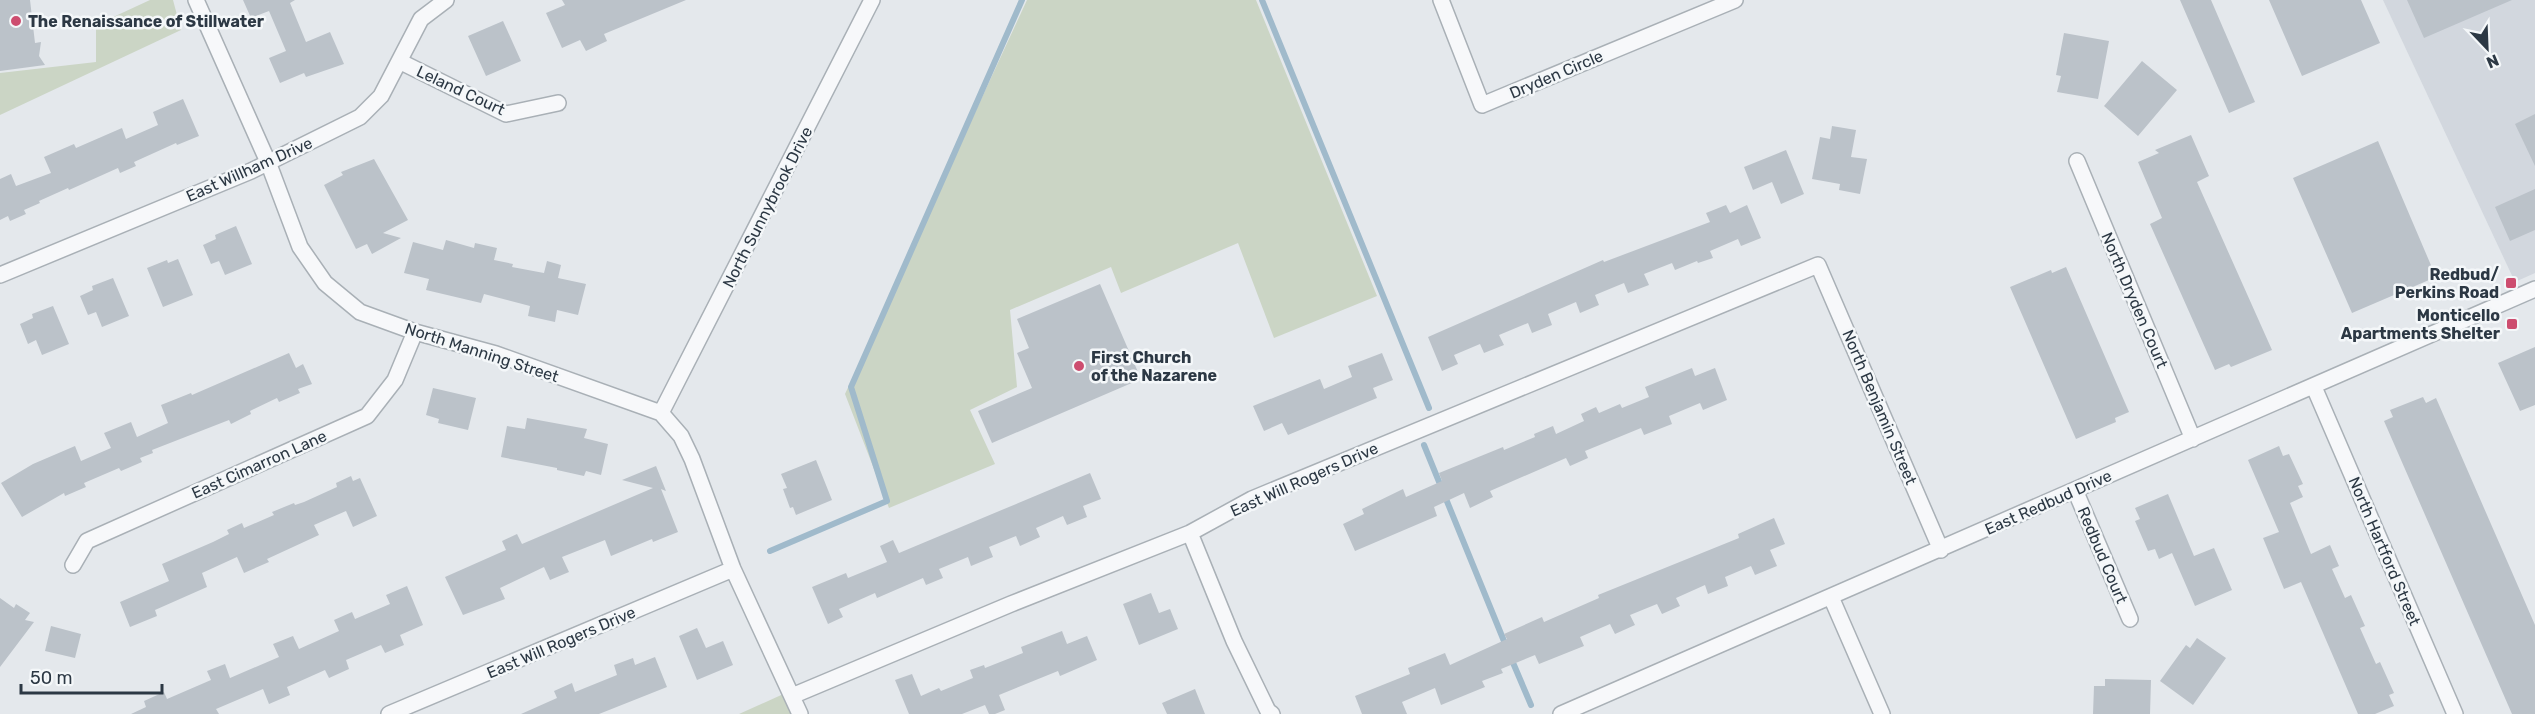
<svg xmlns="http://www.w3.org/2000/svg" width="2535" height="714" viewBox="0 0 2535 714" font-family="Rubik,sans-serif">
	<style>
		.built { fill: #d2d7de }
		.green { fill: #cbd5c5 }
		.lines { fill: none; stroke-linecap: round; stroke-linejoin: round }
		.stream { stroke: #a0bacb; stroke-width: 6 }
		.building { fill: #bbc2c9 }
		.minor-casing { stroke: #a9b0b6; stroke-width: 18 }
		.minor { stroke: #f7f8fa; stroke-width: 15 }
		.poi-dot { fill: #cd4d6f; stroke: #f4f7f9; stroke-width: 2 }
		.labels { text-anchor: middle; stroke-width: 5; stroke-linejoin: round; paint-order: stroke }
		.poi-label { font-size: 16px; font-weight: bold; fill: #2c3844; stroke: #f4f7f9; text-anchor: start }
		.street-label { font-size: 16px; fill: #2c3844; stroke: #f4f7f9 }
	</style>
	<rect width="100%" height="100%" fill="#e4e8ec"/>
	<path class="built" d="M2383,0H2535V273L2515,282Z"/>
	<path class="green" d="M150,0H173L181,30L0,115V73L96,62V25Z
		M1027,0H1256L1377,296L1274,338L1238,243L1121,293L1111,267L1010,310L1017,387L970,410L995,464L889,508L845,394Z
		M790,691L800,714H739Z"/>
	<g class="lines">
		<path class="stream" d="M1262,0L1429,408
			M1424,445L1506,646
			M770,551L887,501L851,387L1022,0
			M1511,658L1531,705"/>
	</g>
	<path class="building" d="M0,0H30L35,43L41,42L39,56L45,65L0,71Z
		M243,0H295L290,3L306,42L330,32L344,64L306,77L304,73L280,83L269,58L286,51L269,11L251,18Z
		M562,0H686L604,34L607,41L586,51L580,40L562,48L546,13L565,5Z
		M2180,0H2211L2255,102L2229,113Z
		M2269,0H2361L2380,43L2302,76Z
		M2407,0H2512L2424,38Z
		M503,21L521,61L486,76L468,36Z
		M2064,33L2109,41L2098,99L2057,92L2061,76L2056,75Z
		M2142,61L2177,90L2138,136L2104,106Z
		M183,99L199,136L177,145L176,143L134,162L136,166L120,173L118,168L69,190L68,188L39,201L40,203L24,210L26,214L10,221L8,216L0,220V179L11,174L16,186L51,173L44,157L74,144L76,148L122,128L126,139L158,125L153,112Z
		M2535,114V166L2515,124Z
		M1832,126L1856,130L1851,157L1867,159L1860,194L1839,190L1840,184L1812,179L1820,137L1830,139Z
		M2191,135L2209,176L2197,182L2272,350L2231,367L2229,364L2215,370L2150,224L2162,218L2138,162L2159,153L2155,150Z
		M2378,141L2436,277L2352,313L2293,178Z
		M1786,150L1804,194L1781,204L1772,182L1753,190L1744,167Z
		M374,159L408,220L383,233L401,238L372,254L367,244L356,249L324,185L343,175L341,172Z
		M2535,189V230L2510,241L2495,207Z
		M1726,205L1730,213L1747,205L1761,238L1741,246L1738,239L1710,251L1713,258L1698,263L1697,261L1675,270L1672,263L1644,274L1649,285L1628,293L1624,283L1595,295L1599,305L1580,313L1576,302L1548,314L1552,325L1532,333L1528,323L1499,335L1504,345L1484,353L1480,344L1454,355L1458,364L1442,371L1428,337L1603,260L1604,262L1710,222L1706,213Z
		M236,226L252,264L225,275L219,261L211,264L203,245L216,239L215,235Z
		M446,240L474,248L475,243L497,248L494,260L513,264L512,267L544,273L547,261L561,265L558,278L586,284L578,315L557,310L555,322L528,316L530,306L484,294L481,303L426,290L429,279L404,273L413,242L443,250Z
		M178,259L193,295L163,307L147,268L167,260L168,263Z
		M2066,267L2129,412L2115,418L2116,422L2076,439L2010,287L2051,270L2052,273Z
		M113,278L129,316L102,327L96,312L88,315L80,296L93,290L92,286Z
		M1100,284L1141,379L992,443L978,411L1032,388L1017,353L1029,348L1017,319Z
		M53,306L69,344L42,355L36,340L28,344L20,324L33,318L32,314Z
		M2535,347V405L2520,411L2498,363Z
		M289,353L296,368L303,364L312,384L298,389L300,393L279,402L277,398L250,411L251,414L231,424L229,420L152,450L153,453L140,458L142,462L121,471L119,468L84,483L86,487L65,496L64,493L22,517L1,483L33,464L75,446L81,461L111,448L104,433L131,422L137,437L168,423L161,405L191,393L192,395Z
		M1382,353L1393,380L1373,388L1377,398L1288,435L1282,423L1264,431L1253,406L1320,379L1324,389L1352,377L1348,366Z
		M1692,368L1695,376L1715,368L1727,400L1703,410L1700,403L1669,416L1672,424L1644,435L1641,428L1585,451L1588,458L1570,466L1566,458L1490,491L1493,497L1470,508L1464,493L1434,507L1437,516L1355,551L1343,524L1364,514L1362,509L1403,489L1406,497L1442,481L1439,473L1503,447L1504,450L1535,437L1534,434L1553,426L1556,434L1584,421L1581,414L1596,407L1599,413L1620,404L1622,408L1649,397L1645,387Z
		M433,388L476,398L468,430L438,423L439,419L426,415Z
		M2423,397L2426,403L2436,398L2535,625V714H2512L2384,421L2393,417L2390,410Z
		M527,418L587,429L584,438L608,444L601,475L586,471L584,476L557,470V468L501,457L507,426L525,429Z
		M2279,446L2283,456L2289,454L2303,484L2298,486L2303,497L2290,503L2311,554L2330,545L2339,566L2332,569L2345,598L2351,595L2365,626L2360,628L2376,664L2380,662L2394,693L2389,695L2394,706L2375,714H2358L2301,582L2284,589L2263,538L2279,532L2248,460Z
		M816,460L832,500L796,515L793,507L790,508L783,489L787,488L781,474Z
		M656,466L666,491L661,489L678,532L653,542L652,539L611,556L605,540L562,557L569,572L550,580L544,567L500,588L505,599L463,615L445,577L506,550L502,541L517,534L522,544L653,488L622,480Z
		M1090,473L1101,499L1083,506L1087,517L1067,525L1063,516L1036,528L1040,537L1020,546L1016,536L989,547L993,557L971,566L968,557L939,569L943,578L926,585L923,578L877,598L875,593L839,609L843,617L828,624L812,587L846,573L848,578L887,562L880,546L893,540L899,553Z
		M351,476L353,481L360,478L377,516L353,527L346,511L314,525L319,535L267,559L269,562L244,573L237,557L202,573L207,587L155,610L157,616L130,627L120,602L169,581L162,564L213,542L229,534L227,530L242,523L244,528L274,515L272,512L294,503L295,505L304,502L337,487L336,483Z
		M2168,494L2194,556L2214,548L2232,590L2195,606L2172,553L2159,559L2155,549L2148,551L2135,521L2140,519L2135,508Z
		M1774,518L1785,544L1770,550L1777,566L1755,575L1751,566L1725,577L1728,586L1708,594L1705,585L1676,598L1680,606L1662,614L1657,604L1630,615L1635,625L1615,634L1610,624L1580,637L1584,646L1539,664L1535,655L1501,669L1503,673L1482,681L1485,687L1441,705L1435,688L1402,702L1407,714H1362L1355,696L1410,674L1408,668L1445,653L1450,665L1507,639L1504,634L1542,617L1544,622L1599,598L1598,595L1739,538L1738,534Z
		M407,586L423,625L400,635L404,645L385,653L381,645L346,660L349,669L329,678L325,670L287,687L290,695L269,704L263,689L216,709L219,714H131L146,707L144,701L164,692L167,699L211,680L207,671L225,664L230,678L279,657L273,644L293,636L299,649L339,631L334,620L352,612L355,619L390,604L386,595Z
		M1151,593L1159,613L1170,609L1178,629L1139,645L1123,604Z
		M0,598L14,608L16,604L30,613L25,620L34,622L0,667Z
		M51,626L81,634L75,658L45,651Z
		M697,628L706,648L723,641L733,665L697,680L679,636Z
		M1062,631L1067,644L1087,636L1097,660L1060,676L1058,671L999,695L1005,710L995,714H989L985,705L962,714H909L895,680L912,674L921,696L939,688L941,691L973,678L970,670L984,665L985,668L1023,653L1021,647Z
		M2197,638L2226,658L2193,705L2160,681L2186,645L2190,648Z
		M655,657L667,687L599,714H521L557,698L554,691L572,683L575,692L617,675L614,665L633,658L635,665Z
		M2105,679L2151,680L2150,714H2093L2094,686H2105Z
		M1195,689L1205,714H1167L1162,703Z"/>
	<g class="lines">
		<defs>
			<path id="minor" d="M196,0L268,162L300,247L325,283L360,312L415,332L496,354L661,413L681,436L692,459L733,569L800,714
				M1441,0L1482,105L1735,0
				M401,62L506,114L558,103
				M2077,161L2193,439
				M0,275L251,171L360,117L381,96L421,19L446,0
				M2314,387L2455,714
				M661,413L872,0
				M2075,490L2130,619
				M1190,533L1234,641L1268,711L1272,714
				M73,565L87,541L367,416L395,380L415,332
				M1831,597L1882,714
				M792,696L1011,604L1190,533L1252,499L1818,265L1941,550
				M389,714L733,569
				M1561,714L2535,289"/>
		</defs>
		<use href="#minor" class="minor-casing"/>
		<use href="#minor" class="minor"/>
	</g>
	<g class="poi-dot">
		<circle cx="16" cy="21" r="6"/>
		<rect x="2505" y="277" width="12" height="12" rx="3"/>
		<rect x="2506" y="318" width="12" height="12" rx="3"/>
		<circle cx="1079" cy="366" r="6"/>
	</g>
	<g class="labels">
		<g class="poi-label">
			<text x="28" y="27">The Renaissance of Stillwater</text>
			<text x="2499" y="280" text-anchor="end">Redbud/<tspan x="2499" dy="18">Perkins Road</tspan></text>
			<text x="2500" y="321" text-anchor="end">Monticello<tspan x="2500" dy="18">Apartments Shelter</tspan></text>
			<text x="1091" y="363">First Church<tspan x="1091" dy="18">of the Nazarene</tspan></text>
		</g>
		<g class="street-label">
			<text transform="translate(1556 74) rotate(-23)" y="6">Dryden Circle</text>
			<text transform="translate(461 90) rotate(25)" y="6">Leland Court</text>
			<text transform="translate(249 169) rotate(-24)" y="6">East Willham Drive</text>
			<text transform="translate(767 207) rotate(-63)" y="6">North Sunnybrook Drive</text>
			<text transform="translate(2135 300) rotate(67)" y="6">North Dryden Court</text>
			<text transform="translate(482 352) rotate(18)" y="6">North Manning Street</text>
			<text transform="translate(1880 407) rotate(67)" y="6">North Benjamin Street</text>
			<text transform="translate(259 464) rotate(-24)" y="6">East Cimarron Lane</text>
			<text transform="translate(1304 479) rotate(-24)" y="6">East Will Rogers Drive</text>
			<text transform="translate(2048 502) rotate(-24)" y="6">East Redbud Drive</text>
			<text transform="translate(2385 551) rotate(67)" y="6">North Hartford Street</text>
			<text transform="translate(2103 555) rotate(67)" y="6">Redbud Court</text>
			<text transform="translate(561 642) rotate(-23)" y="6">East Will Rogers Drive</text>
		</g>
	</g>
	<g transform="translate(2487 48) rotate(157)" stroke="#f4f7f9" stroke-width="4.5" paint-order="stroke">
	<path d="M0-4.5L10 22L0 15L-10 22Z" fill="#2c3844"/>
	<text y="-9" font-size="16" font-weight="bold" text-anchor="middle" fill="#2c3844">N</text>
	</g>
	<path d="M21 684v9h141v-9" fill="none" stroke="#2c3844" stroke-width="3"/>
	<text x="30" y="684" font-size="18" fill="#2c3844" stroke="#f4f7f9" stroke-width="4.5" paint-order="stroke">50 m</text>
</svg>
